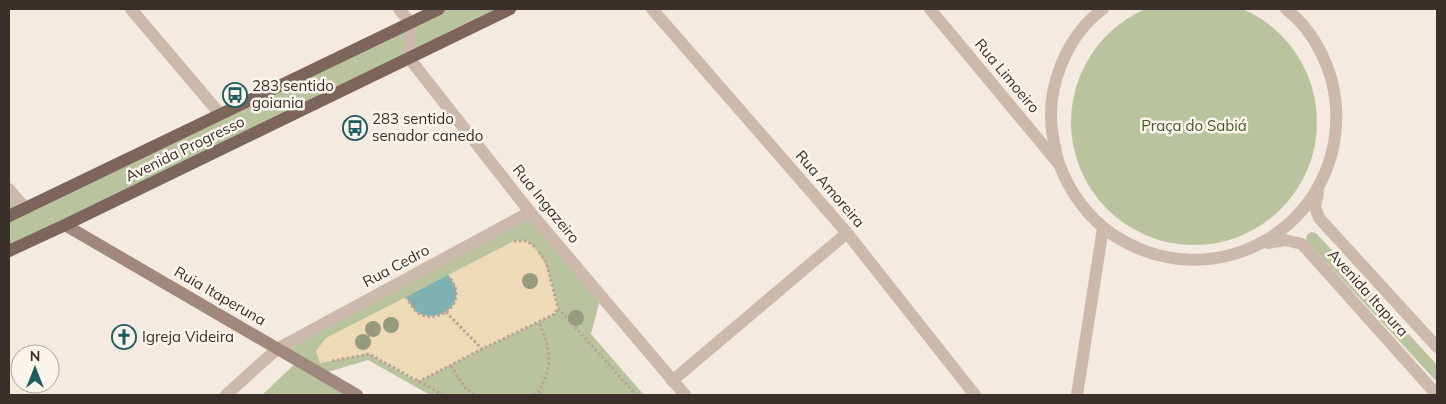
<svg xmlns="http://www.w3.org/2000/svg" width="1446" height="404" viewBox="0 0 1446 404" font-family="Mulish,sans-serif">
	<style>
		.green { fill: #b9c49f }
		.sand { fill: #efdab7 }
		.water { fill: #7eb2b2 }
		.lines { fill: none; stroke-linecap: round; stroke-linejoin: round }
		.path { stroke: #b9a395; stroke-width: 3; stroke-dasharray: 2.5 2.5; stroke-linecap: butt }
		.street { stroke: #cdb9ab; stroke-width: 12 }
		.secondary { stroke: #a1887c; stroke-width: 12 }
		.primary { stroke: #7d655b; stroke-width: 12 }
		.tree { fill: #979b7e }
		.labels { text-anchor: middle; stroke-width: 5; stroke-linejoin: round; paint-order: stroke }
		.street-label { font-size: 15px; fill: #3b2f2b; stroke: #fbf4ed }
		.poi-label { font-size: 15px; fill: #3b2f2b; stroke: #fbf4ed; text-anchor: start }
		.park-label { font-size: 15px; fill: #4b5a2e; stroke: #fbf4ed }
	</style>
	<rect width="100%" height="100%" fill="#f4eae0"/>
	<path class="green" d="M1071 122a123 123 0 1 1 246 0a123 123 0 1 1-246 0Z
		M439,9H510L9,251V189L25,208Z
		M530,212L601,296L591,334L644,395H430L368,360L321,374L357,395H262L298,361L277,349Z
		M1311,232L1316,233L1437,365V382L1306,240L1307,235Z"/>
	<path class="sand" d="M514,241H527C549,258 551,282 558,308L555,314L482,349L418,382L369,354L320,363L316,351L326,338L406,297L413,308L456,287L448,275Z"/>
	<path class="water" d="M448,275C451,280 455,284 456,289C460,310 435,322 418,313C413,310 410,302 406,297Z"/>
	<g class="lines">
		<path class="path" d="M514,241H527L535,247
			M539,252L546,262L558,308L636,395
			M406,297C410,302 413,309 418,313C435,323 459,310 456,290C455,285 451,280 449,276
			M446,312L482,349
			M332,361L369,354L443,395
			M451,366L466,389L474,395
			M418,382L482,349L555,314L558,308
			M539,392L544,395
			M533,395C540,391 541,387 544,380C554,358 547,343 539,322"/>
		<path class="street" d="M131,9L220,114
			M399,9L410,22L409,58L530,212L685,395
			M652,9L847,233L975,395
			M930,9L1058,163
			M1103,9C1066,36 1044,91 1053,137C1055,146 1056,157 1060,166C1070,193 1089,218 1112,234C1213,302 1343,227 1336,107C1334,71 1315,31 1286,9
			M9,189L25,208
			M1318,192L1315,207L1319,218L1437,347
			M1268,243L1285,240L1302,244L1437,395
			M672,381L847,233
			M226,395L277,349L530,212
			M1077,395L1103,228"/>
		<path class="secondary" d="M65,225L357,395"/>
		<path class="primary" d="M9,216L439,9
			M9,251L65,225L510,9"/>
	</g>
	<g class="tree">
		<circle cx="530" cy="281" r="8"/>
		<circle cx="576" cy="318" r="8"/>
		<circle cx="391" cy="325" r="8"/>
		<circle cx="373" cy="329" r="8"/>
		<circle cx="363" cy="342" r="8"/>
	</g>
	<defs>
		<symbol id="bus-ring" viewBox="-11 -11 22 22"><circle r="9.5" fill="#fbf4ed" stroke="#1f5c5e" stroke-width="1.5"/><path d="M-5-6H5V4H4V6H2V4H-2V6H-4V4H-5ZM-3.5-4V0h7V-4ZM-3.5 1.2v1.5H-2V1.2ZM2 1.2v1.5H3.5V1.2Z" fill="#1f5c5e"/></symbol>
		<symbol id="church-ring" viewBox="-11 -11 22 22"><circle r="9.5" fill="#fbf4ed" stroke="#1f5c5e" stroke-width="1.5"/><path d="M-1.2-6h2.4v3.5h3.3v2.4h-3.3V6h-2.4V-.1h-3.3v-2.4h3.3Z" fill="#1f5c5e"/></symbol>
	</defs>
	<g fill-rule="evenodd">
		<use href="#bus-ring" x="221" y="81" width="28" height="28"/>
		<use href="#bus-ring" x="341" y="114" width="28" height="28"/>
		<use href="#church-ring" x="110" y="323" width="28" height="28"/>
	</g>
	<g class="labels">
		<g class="street-label">
			<text transform="translate(1007 76) rotate(50)" y="5">Rua Limoeiro</text>
			<text transform="translate(185 149) rotate(-26)" y="5">Avenida Progresso</text>
			<text transform="translate(830 189) rotate(49)" y="5">Rua Amoreira</text>
			<text transform="translate(546 204) rotate(51)" y="5">Rua Ingazeiro</text>
			<text transform="translate(396 266) rotate(-28)" y="5">Rua Cedro</text>
			<text transform="translate(1368 293) rotate(48)" y="5">Avenida Itapura</text>
			<text transform="translate(220 296) rotate(30)" y="5">Ruia Itaperuna</text>
		</g>
		<g class="poi-label">
			<text x="252" y="91">283 sentido<tspan x="252" dy="17">goiania</tspan></text>
			<text x="372" y="124">283 sentido<tspan x="372" dy="17">senador canedo</tspan></text>
			<text x="142" y="342">Igreja Videira</text>
		</g>
		<g class="park-label">
			<text x="1194" y="131">Praça do Sabiá</text>
		</g>
	</g>
	<rect width="1446" height="404" fill="none" stroke="#3b2f2b" stroke-width="20"/>
	<g transform="translate(35 369)"><circle r="24" fill="#fbf4ed" stroke="#aea59f"/>
	<path d="M0-4L9 19L0 12L-9 19Z" fill="#1f5c5e"/>
	<text y="-8" font-size="14" font-weight="bold" text-anchor="middle" fill="#3b2f2b">N</text>
	</g>
</svg>
